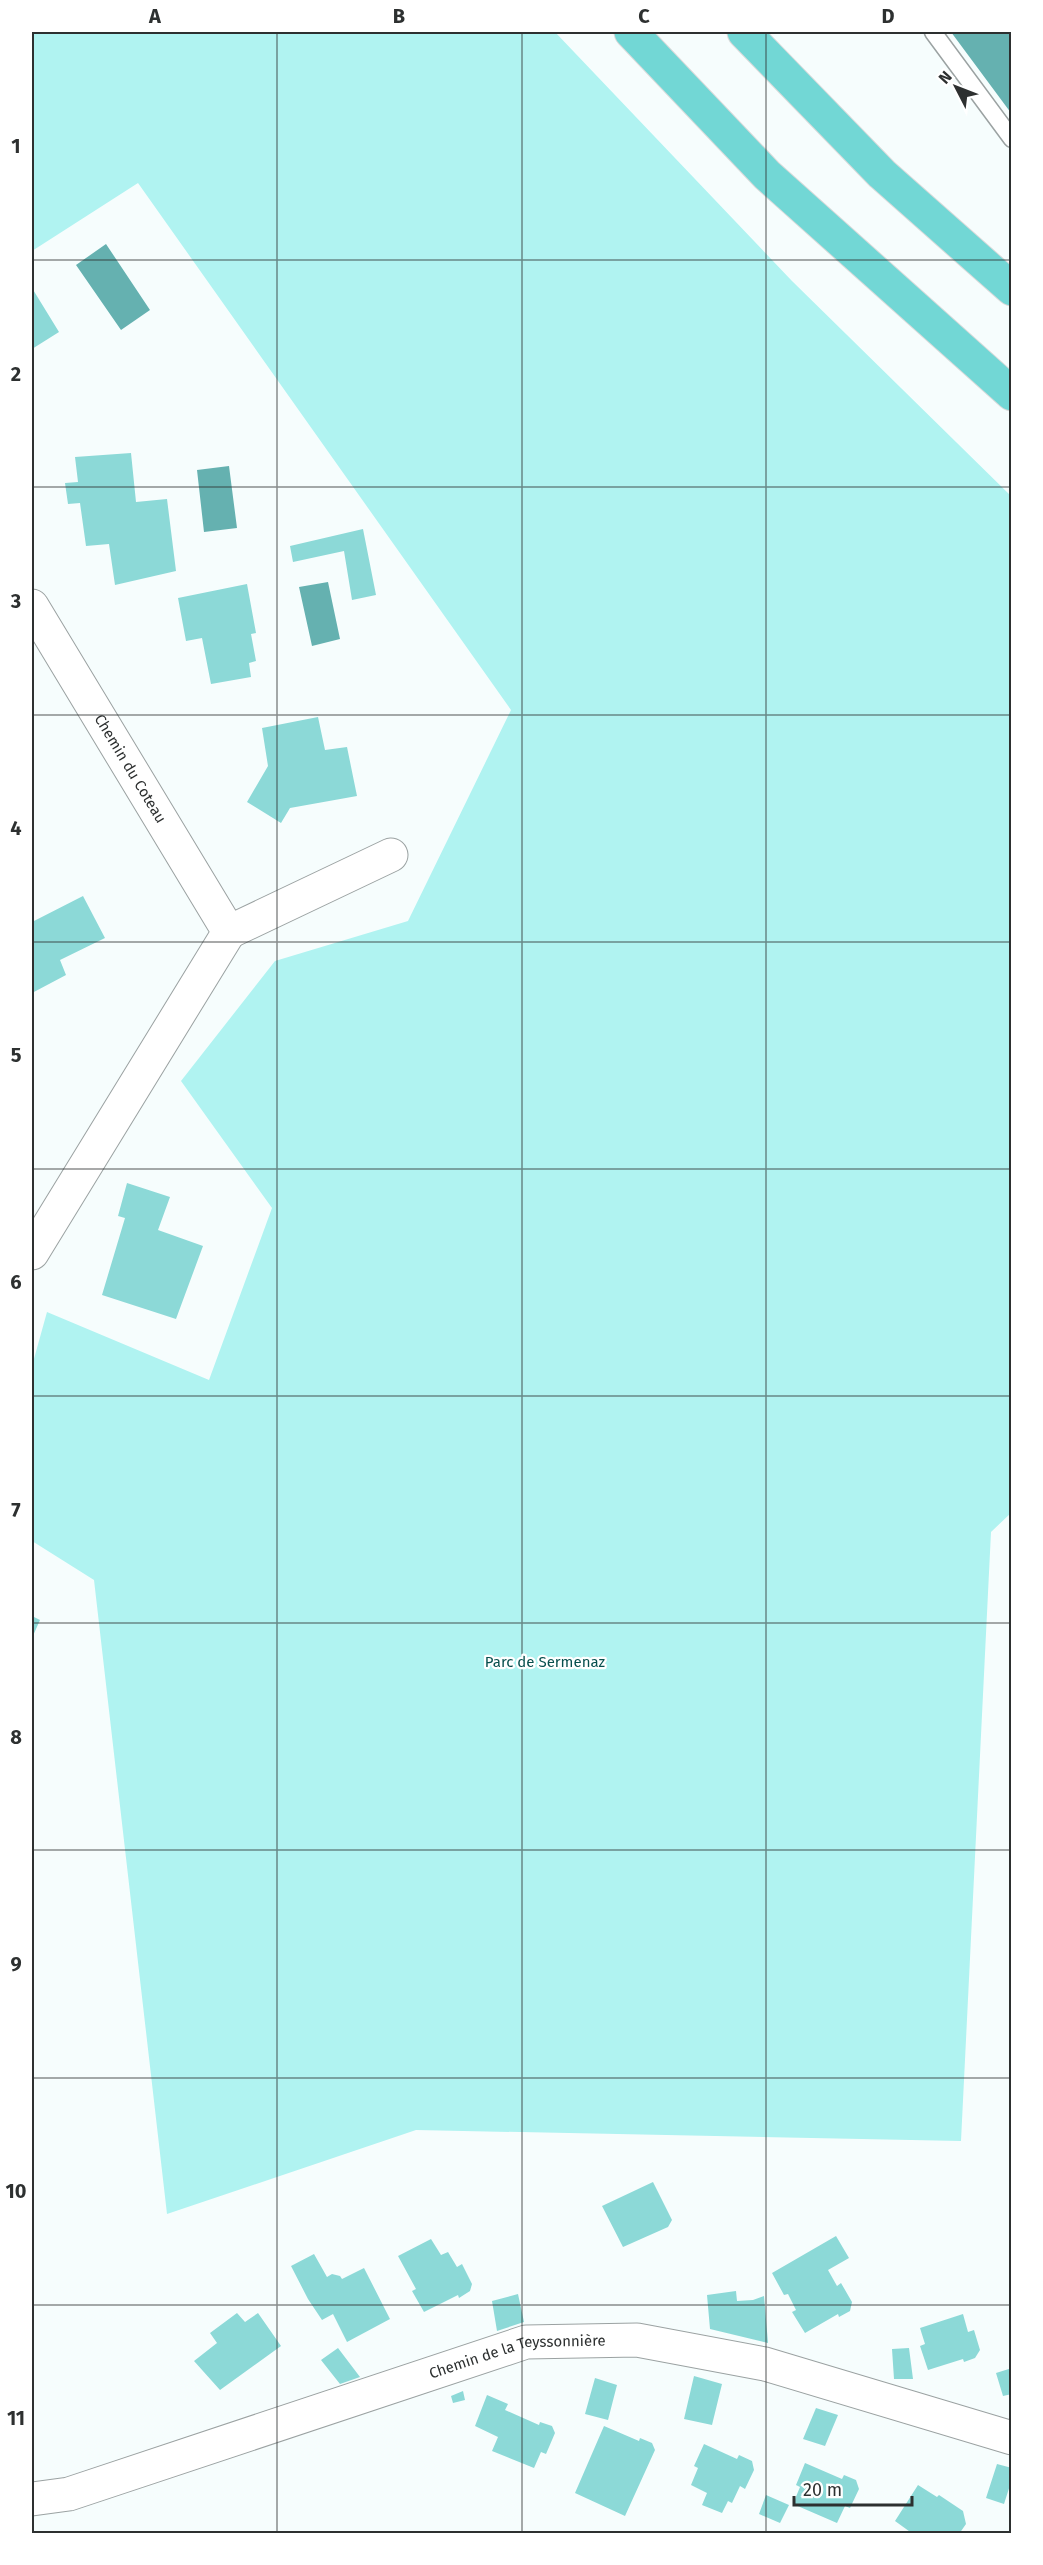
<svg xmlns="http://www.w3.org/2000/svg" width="1043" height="2565" viewBox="0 0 1043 2565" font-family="'Fira Sans',sans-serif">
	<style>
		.green { fill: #b0f3f1 }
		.water { fill: #65b1b0 }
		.building { fill: #8cd9d7 }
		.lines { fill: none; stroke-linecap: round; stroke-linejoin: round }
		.lane-casing { stroke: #9ba2a2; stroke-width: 19 }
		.street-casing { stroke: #9ba2a2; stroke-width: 35 }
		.highway-casing { stroke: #d9dada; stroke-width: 35 }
		.lane { stroke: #fff; stroke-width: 16 }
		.street { stroke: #fff; stroke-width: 33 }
		.highway { stroke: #72d7d5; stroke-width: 33 }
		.grid { fill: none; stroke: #2d3030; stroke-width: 1.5; stroke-opacity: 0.55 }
		.labels { text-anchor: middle; stroke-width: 4.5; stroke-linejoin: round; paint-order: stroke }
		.street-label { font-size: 15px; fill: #2d3030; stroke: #fff }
		.park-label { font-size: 15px; fill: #074f4e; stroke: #fff }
		.neatline { fill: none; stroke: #2d3030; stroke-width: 2 }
		.grid-label { font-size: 20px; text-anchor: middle; font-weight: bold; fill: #2d3030 }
	</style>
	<rect width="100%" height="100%" fill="#f6fdfd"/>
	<path class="green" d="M32,32H555L792,281L1011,496L1012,1512L991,1532L961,2141L416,2130L167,2214L94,1580L32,1541V1366L47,1312L209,1380L272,1208L181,1081L275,961L408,921L511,710L138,183L32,251Z"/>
	<path class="water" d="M951,32H1011V113Z
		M106,244L150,310L121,330L76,265Z
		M229,466L237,528L204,532L197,470Z
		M328,582L340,639L312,646L299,587Z"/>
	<path class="building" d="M32,288L59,332L32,349Z
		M131,453L136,502L167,499L176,571L115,585L109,544L86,546L80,503L68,504L65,483L78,482L75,457Z
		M363,529L376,595L352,600L344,551L293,562L290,546Z
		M247,584L256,633L251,634L256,661L249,663L251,677L211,684L202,638L186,641L178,598Z
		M318,717L325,750L347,747L357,796L290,808L281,823L247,802L268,766L262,728Z
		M83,896L105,938L60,960L66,975L32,993V922Z
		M127,1183L170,1197L158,1230L203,1246L176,1319L102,1295L125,1218L118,1216Z
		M32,1616L40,1620L32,1638Z
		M653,2182L672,2220L668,2227L623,2247L602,2206Z
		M836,2236L849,2258L828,2270L837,2286L841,2283L852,2302L850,2311L839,2317L838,2314L805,2333L792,2312L796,2310L788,2294L784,2295L772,2273Z
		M431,2239L441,2255L448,2252L457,2267L462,2264L472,2284L470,2291L459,2298L458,2295L424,2312L412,2291L416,2289L398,2256Z
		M314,2254L327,2277L332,2274L340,2276L342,2279L364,2268L390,2319L347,2342L333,2314L322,2320L308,2299L291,2266Z
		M736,2291L737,2301L753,2300L764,2296L768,2343L710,2329L707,2295Z
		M518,2294L524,2322L497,2331L492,2301Z
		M237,2313L245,2322L258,2313L281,2346L220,2390L194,2361L217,2343L210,2333Z
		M963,2314L968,2332L974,2330L980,2350L975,2358L964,2362L963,2359L928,2370L920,2346L925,2344L920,2328Z
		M338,2348L360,2377L340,2384L321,2360Z
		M909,2348L913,2379H894L892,2349Z
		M1012,2368V2394L1003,2396L996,2373Z
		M694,2376L722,2384L712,2425L684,2419Z
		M595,2378L617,2385L608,2420L585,2414Z
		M463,2391L465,2400L453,2403L451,2396Z
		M487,2395L508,2404L505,2410L539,2425L540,2422L552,2426L555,2433L546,2454L541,2452L534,2468L492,2451L498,2437L475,2426Z
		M816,2408L838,2415L825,2446L803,2439Z
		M604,2426L639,2441L640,2438L652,2443L655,2450L625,2516L575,2493Z
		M704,2444L737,2459L739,2455L752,2461L754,2470L745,2489L740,2486L732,2503L728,2501L722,2513L702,2505L707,2493L691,2485L698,2468L694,2466Z
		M805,2463L842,2479L844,2475L856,2480L859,2489L850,2508L845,2506L837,2523L793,2504L800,2487L796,2485Z
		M997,2464L1012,2468V2479L1004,2504L986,2498Z
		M918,2485L937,2497L939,2495L963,2511L966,2524L959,2534H913L895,2521Z
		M766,2495L789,2505L780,2523L759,2514Z"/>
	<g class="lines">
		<defs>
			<path id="lane" d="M933,32L1012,139"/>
			<g id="street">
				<path id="s1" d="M32,606L229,932L32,1253"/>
				<path d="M229,932L391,855"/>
				<path id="s2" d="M32,2499L69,2494L526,2342L637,2340L765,2364L1012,2438"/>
			</g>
			<path id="highway" d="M631,32L767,175L1012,394
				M744,32L882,174L1012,289"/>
		</defs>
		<use href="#lane" class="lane-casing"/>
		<use href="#street" class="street-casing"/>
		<use href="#highway" class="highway-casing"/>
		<use href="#lane" class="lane"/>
		<use href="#street" class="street"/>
		<use href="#highway" class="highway"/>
	</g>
	<path class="grid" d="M277,32V2534M522,32V2534M766,32V2534M32,260H1012M32,487H1012M32,715H1012M32,942H1012M32,1169H1012M32,1396H1012M32,1623H1012M32,1850H1012M32,2078H1012M32,2305H1012"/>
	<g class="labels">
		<g class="street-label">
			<text dy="5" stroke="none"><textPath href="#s1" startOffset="190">Chemin du Coteau</textPath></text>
			<text dy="5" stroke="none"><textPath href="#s2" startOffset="508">Chemin de la Teyssonnière</textPath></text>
		</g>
		<g class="park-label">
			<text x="545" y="1667">Parc de Sermenaz</text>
		</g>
	</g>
	<rect width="1043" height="2565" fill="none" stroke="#ffffff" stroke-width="66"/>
	<g transform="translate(956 87) rotate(312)" stroke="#ffffff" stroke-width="4.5" paint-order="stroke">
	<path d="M0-4.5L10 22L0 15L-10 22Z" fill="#2d3030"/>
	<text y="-9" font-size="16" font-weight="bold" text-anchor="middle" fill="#2d3030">N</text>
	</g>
	<path d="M794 2496v9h118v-9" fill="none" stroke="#2d3030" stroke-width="3"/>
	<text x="803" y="2496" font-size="18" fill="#2d3030" stroke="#ffffff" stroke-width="4.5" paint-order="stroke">20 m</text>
	<rect x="33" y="33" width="977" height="2499" class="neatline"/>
	<g class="grid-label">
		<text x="155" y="23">A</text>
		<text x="399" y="23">B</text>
		<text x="644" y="23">C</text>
		<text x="888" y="23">D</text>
		<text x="16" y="153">1</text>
		<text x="16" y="381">2</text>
		<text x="16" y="608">3</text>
		<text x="16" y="835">4</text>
		<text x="16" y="1062">5</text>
		<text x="16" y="1289">6</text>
		<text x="16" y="1517">7</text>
		<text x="16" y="1744">8</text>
		<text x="16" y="1971">9</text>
		<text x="16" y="2198">10</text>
		<text x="16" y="2425">11</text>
	</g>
</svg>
